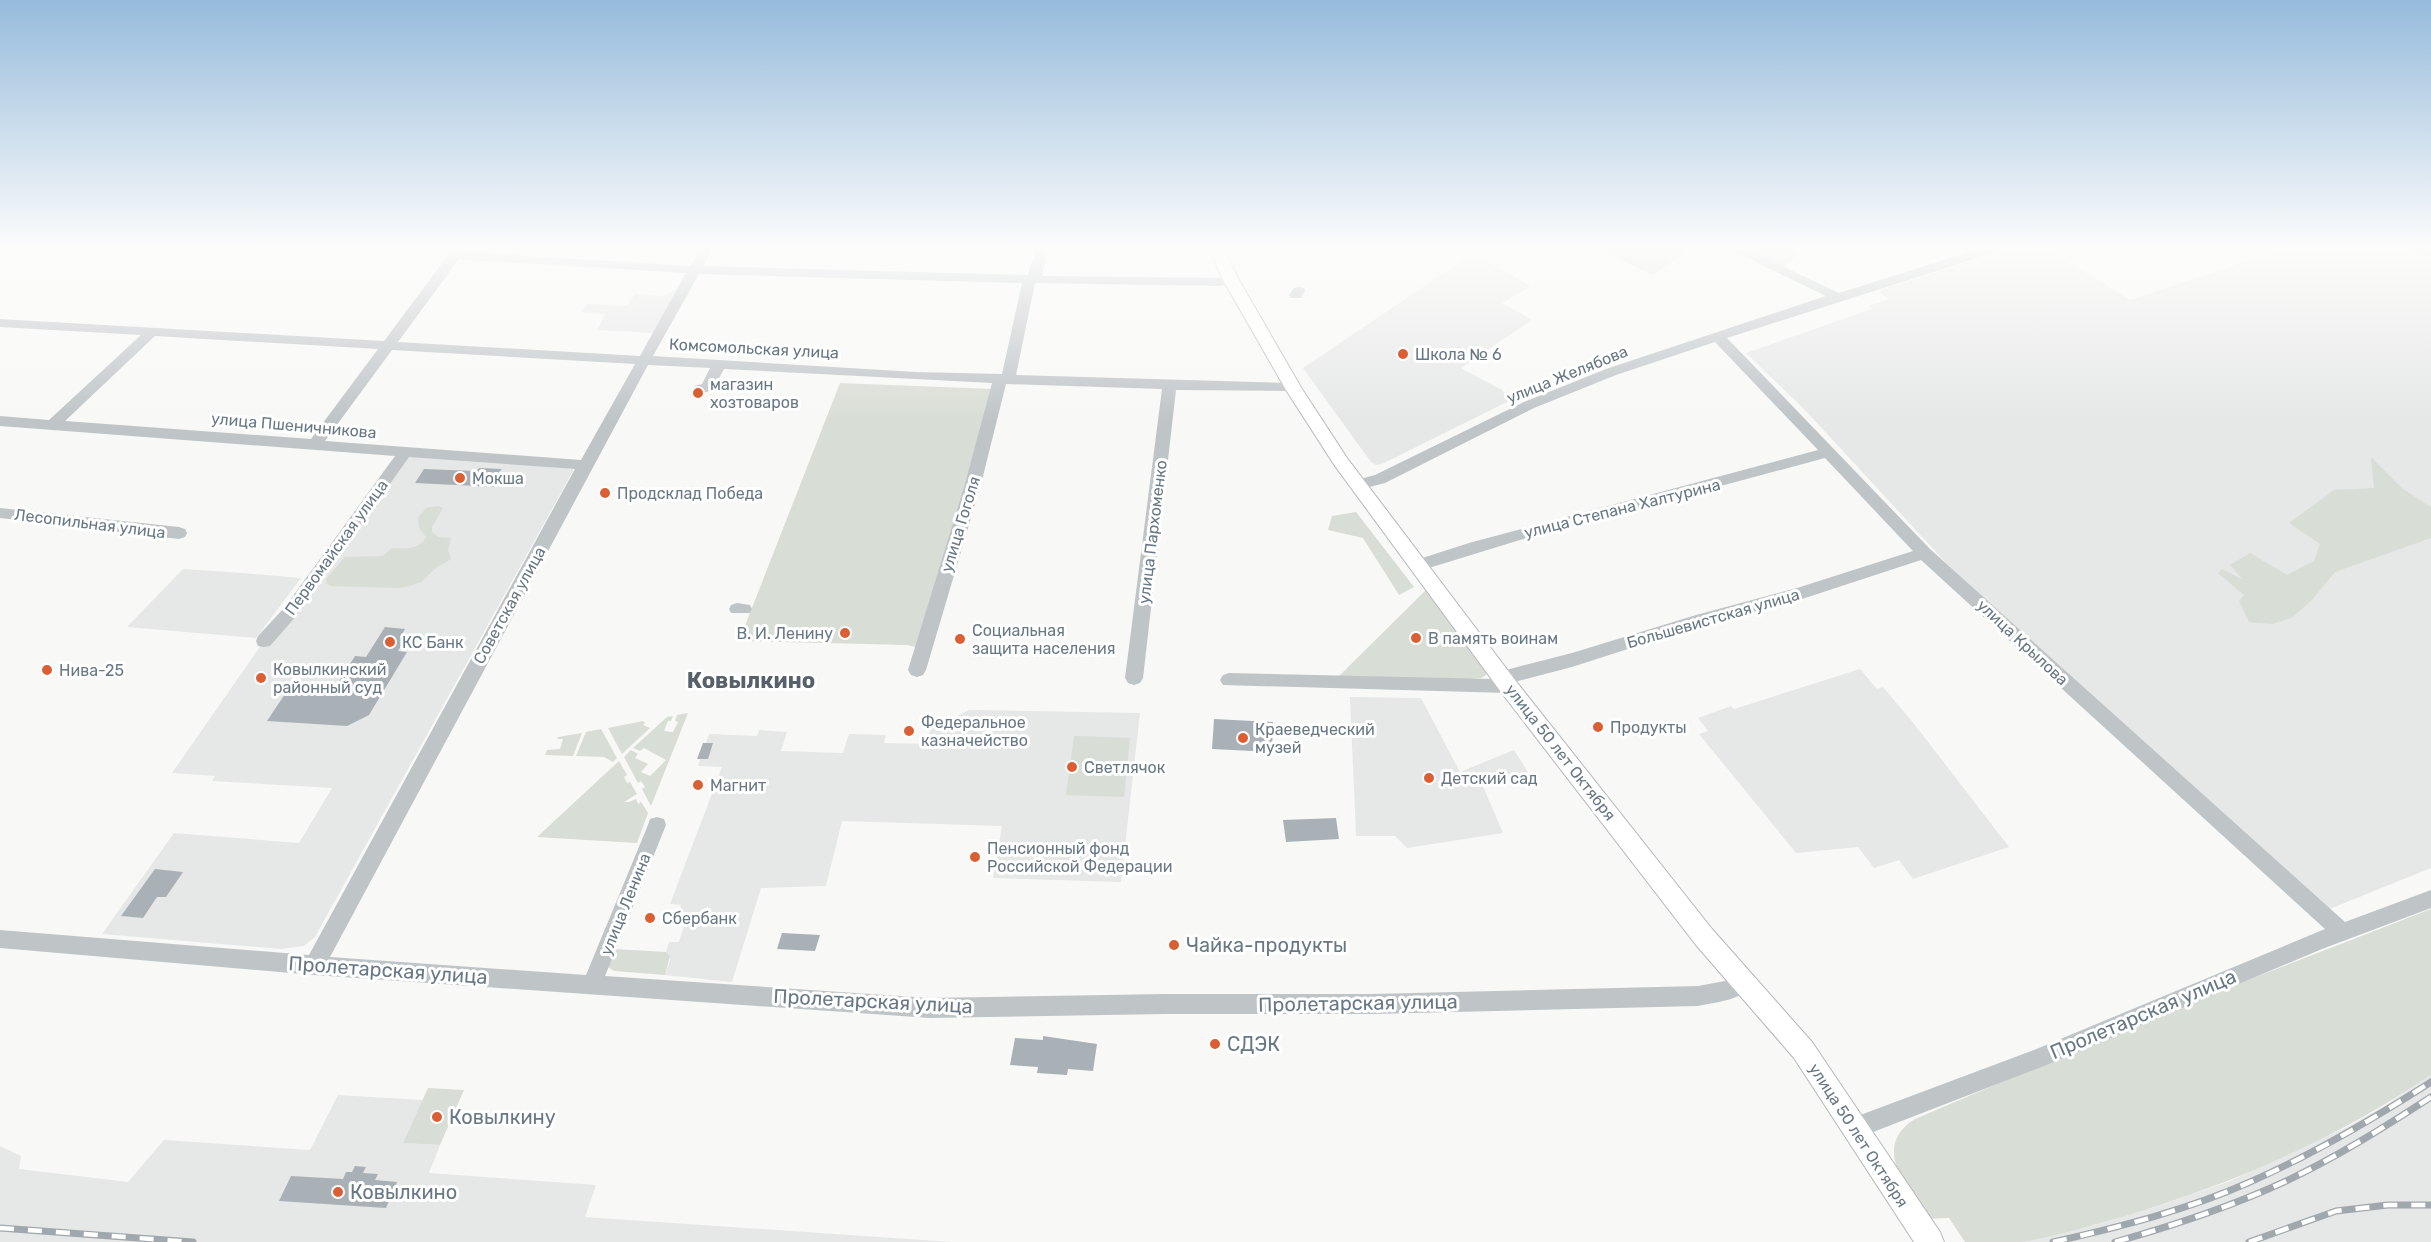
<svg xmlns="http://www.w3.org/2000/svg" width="2431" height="1242" viewBox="0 0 2431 1242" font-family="Rubik,sans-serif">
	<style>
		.built { fill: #e6e7e7 }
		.green { fill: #d8ddd5 }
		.building { fill: #a9b1b6 }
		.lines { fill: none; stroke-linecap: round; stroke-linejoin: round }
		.major-casing { stroke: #b3b8bc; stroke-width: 2 }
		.minor { fill: #bfc4c7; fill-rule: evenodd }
		.major { fill: #fff; fill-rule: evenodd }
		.rail-casing { stroke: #a1a8ad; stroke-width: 7 }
		.rail { stroke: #fff; stroke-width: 4.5; stroke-dasharray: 14; stroke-linecap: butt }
		.poi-dot { fill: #da5f35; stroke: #fff; stroke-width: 2 }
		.labels { text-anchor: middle; stroke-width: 6; stroke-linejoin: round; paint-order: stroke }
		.street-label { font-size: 16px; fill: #697885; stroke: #fff }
		.poi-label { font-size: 16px; fill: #697885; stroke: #fff; text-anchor: start }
		.near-poi-label { font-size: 20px; fill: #697885; stroke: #fff; text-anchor: start }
		.near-street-label { font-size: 20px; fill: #697885; stroke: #fff }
		.district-label { font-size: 22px; font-weight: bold; fill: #57616b; stroke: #fff }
	</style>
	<rect width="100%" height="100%" fill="#f8f8f6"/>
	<path class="built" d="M250,246H329L323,253L264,250Z
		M2018,246H2043L2130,300L2293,246H2399L2431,258V868L2327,910L1948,565L1807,412L1746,353L1872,309L1868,306L1889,299L1881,293V290Z
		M1472,254L1531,286L1502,303L1532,320L1461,368L1502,390L1509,401L1382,464L1376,465L1371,462L1303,368Z
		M679,288L654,333L597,330L606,314L581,312L586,304L627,306L635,294L664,296Z
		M413,456L573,469V471L315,937L304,946L281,949L102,934L174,833L299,843L332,788L212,781L215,776L172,773L264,641L407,458Z
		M183,569L229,572L301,578L256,638L127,627Z
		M1860,669L1877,689L1883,687L1915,725L2009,847L1913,879L1899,860L1874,868L1858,847L1796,853L1699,734L1708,731L1698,718L1731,706L1734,709Z
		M1350,697L1421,698L1460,772L1514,750L1528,772L1482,784L1503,833L1407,848L1395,836H1356Z
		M969,710L1140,713L1121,882L993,878L1002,826L842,821L826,886L761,888L732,982L665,975L670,960V956L666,952L669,942H679L684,926L675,925L681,905L670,904L722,767L698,766L709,734L757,736L759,730L787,732L781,751L843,753L849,734L886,735L884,743L927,744L931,724L950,725L951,719Z
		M2431,1075V1242H2019L2094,1225L2155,1207L2230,1181L2345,1128L2383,1107Z
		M338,1095L423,1100L403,1143L440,1145L429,1173L596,1185L585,1217L952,1242H0V1146L21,1156L19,1169L128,1182L164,1140L310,1150Z"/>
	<path class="green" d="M1590,246H1694L1653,275Z
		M1747,246H1807L1783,267L1743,249Z
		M840,383L992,389L920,648L907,645L739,641Z
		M2371,457L2403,489L2431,507V538L2335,572L2312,600L2291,618L2272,624L2249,622L2239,601L2244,595L2218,573L2222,569L2243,580L2230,565L2250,553L2287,575L2314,561L2320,544L2289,523L2334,490L2374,488Z
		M438,506L443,508L432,527V532L439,537L451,538L448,550L451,559L436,568L421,582L410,586L399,588L331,586L327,584L326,579L345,557L383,556L392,548C405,548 419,551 426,537L419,528L418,518L426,508Z
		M1356,512L1414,587L1399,595L1363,538L1328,530L1332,516Z
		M1427,589L1486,669V675L1481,678L1468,679L1338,677Z
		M688,713L651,806L642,789L645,787L641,781L638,783L624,757L631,750L638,754L635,758L648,764L641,772L650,776L666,760L644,748L640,751L633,748L667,717L673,716L671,721H668L664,731L673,732L678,722L675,721L677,715Z
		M643,721L645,723L643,725L650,728L622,754L608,728Z
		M601,729L617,758L613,762L604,757L576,756L586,732Z
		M582,733L573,756L545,755L547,750L560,749L563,739H557L558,737Z
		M1074,736L1130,738L1124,797L1066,795Z
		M619,761L627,775L624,777L627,783L630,782L637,794L624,802H629L636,799L638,804L641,802L648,813L637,843L537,837Z
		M2431,909V1075C2336,1139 2232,1184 2122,1217C2089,1226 2054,1237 2020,1242C2003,1242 1983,1242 1965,1242L1949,1218L1925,1219C1907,1187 1871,1146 1915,1119L2178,1007Z
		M614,949L666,952L670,956L665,975L614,971L608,967Z
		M428,1088L464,1090L440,1145L403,1143Z"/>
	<path class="building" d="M479,468L502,469L499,472L505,473L497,487L415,483L424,469L476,471Z
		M385,627L405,629L400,638H406L398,651L407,652L369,715L347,726L267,721L291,685L335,688L355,656L366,657Z
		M1214,719L1273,722L1272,752L1212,749Z
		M703,743H713L708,759H697Z
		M1336,818L1339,839L1286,842L1283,820Z
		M155,869L183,872L166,897H157L143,918L121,916Z
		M782,933L820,935L815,951L777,949Z
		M1043,1036L1097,1044L1093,1071L1068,1069L1067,1075L1037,1073L1038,1067L1010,1065L1015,1038L1043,1040Z
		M355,1166L366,1167L363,1173L378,1174L375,1180L397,1182L386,1208L279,1201L291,1176L343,1179L346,1172H352Z"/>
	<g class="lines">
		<defs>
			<path id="major" d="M1208,246H1222L1239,280L1302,389L1347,458L1515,680L1712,929L1812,1042L1940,1232L1944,1242H1914L1794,1058L1696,945L1501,692L1335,466L1286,390L1223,280Z"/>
		</defs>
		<use href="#major" class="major-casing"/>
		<path class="minor" d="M455,246H467L464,252L690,266L702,246H714L703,266L1028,275L1037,246H1049L1042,276L1218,278L1236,277L1237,280L1236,283L1218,286L1035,283L1016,375L1291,383L1298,387L1291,391L1176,390L1143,678L1140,683L1134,685L1128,683L1125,678L1162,389L1006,384L981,484L926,670L923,675L917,677L911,675L908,670L965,484L992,383L724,369L712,391L700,393L693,389L695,386L702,384L710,368L648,365L330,957L586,975L648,825L650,819L657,817L664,819L666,825L605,976L930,998L1165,994H1373L1698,986L1725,981L1744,972L1751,974L1754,981C1746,1000 1717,1002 1698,1006L1373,1014H1165L930,1018L314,975L0,948V930L309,955L575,469L409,457L297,615L270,646L264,647L258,646L256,641L258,636L285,607L395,456L0,426V416L49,420L141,335L0,327V319L384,341ZM459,259L686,273L640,356L398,342ZM699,274L1022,283L1002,374L916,372L653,356ZM155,336L378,349L311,439L65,421ZM392,350L635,364L581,460L325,441Z
			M1723,246H1739L1839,293L1988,246H2007L2005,249L1727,338L1930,549L2345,922L2431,890V908L2322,949L2044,1066L1855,1139L1847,1136L1844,1128L1847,1120L2034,1050L2325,929L1921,560L1799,600L1696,627L1572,667L1514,682L1517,686L1514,691L1508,693L1223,685L1220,680L1223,675L1229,673L1494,679L1496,673L1502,671L1572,653L1696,615L1797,588L1913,551L1825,458L1520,540L1419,571L1413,569L1411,565L1413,561L1469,543L1818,450L1715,342L1616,375L1534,408L1385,483L1358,490L1353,489L1350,485L1353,481L1375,475L1524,402L1606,369L1826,296Z
			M2406,246H2423L2431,249V257L2408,249Z
			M1299,287L1304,288L1305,291L1301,298H1291L1289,295L1294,288Z
			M0,508L179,527L185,529L187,533L185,537L179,539L0,518Z
			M737,603L750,605L752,609L750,613H731L729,609L731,605Z"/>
		<use href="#major" class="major"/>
		<defs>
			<path id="rail" d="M0,1228L193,1242
				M2053,1242C2120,1227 2187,1210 2250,1182C2314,1154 2373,1119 2431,1082
				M2115,1242C2172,1226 2230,1207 2284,1182C2335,1158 2383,1128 2431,1097
				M2249,1242L2336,1211L2388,1205H2431"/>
		</defs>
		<use href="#rail" class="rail-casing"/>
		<use href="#rail" class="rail"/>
	</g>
	<linearGradient id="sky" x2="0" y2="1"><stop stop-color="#96bbdc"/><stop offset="0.59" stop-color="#fcfcfb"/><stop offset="1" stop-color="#fcfcfb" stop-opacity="0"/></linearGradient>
	<rect width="2431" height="420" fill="url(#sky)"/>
	<g class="poi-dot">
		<circle cx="1403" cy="354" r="6"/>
		<circle cx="698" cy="393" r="6"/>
		<circle cx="460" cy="478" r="6"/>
		<circle cx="605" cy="493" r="6"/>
		<circle cx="845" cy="633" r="6"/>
		<circle cx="1416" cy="638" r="6"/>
		<circle cx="960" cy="639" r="6"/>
		<circle cx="390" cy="642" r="6"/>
		<circle cx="47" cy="670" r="6"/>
		<circle cx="261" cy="678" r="6"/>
		<circle cx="1598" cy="727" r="6"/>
		<circle cx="909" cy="731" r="6"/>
		<circle cx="1243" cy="738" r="6"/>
		<circle cx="1072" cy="767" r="6"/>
		<circle cx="1429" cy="778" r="6"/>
		<circle cx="698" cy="785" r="6"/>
		<circle cx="975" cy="857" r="6"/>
		<circle cx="650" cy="918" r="6"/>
		<circle cx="1174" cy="945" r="6"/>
		<circle cx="1215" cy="1044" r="6"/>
		<circle cx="437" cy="1117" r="6"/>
		<circle cx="338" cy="1192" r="6"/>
	</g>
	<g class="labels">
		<g class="street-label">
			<text transform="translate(754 348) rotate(3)" y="6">Комсомольская улица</text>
			<text transform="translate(1567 374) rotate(-22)" y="6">улица Желябова</text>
			<text transform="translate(294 425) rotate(5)" y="6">улица Пшеничникова</text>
			<text transform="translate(1622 508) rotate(-14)" y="6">улица Степана Халтурина</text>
			<text transform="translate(90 523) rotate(7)" y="6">Лесопильная улица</text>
			<text transform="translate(960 524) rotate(-73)" y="6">улица Гоголя</text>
			<text transform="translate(1152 532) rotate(-83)" y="6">улица Пархоменко</text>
			<text transform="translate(336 547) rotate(-54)" y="6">Первомайская улица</text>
			<text transform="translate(509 605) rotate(-61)" y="6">Советская улица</text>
			<text transform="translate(1713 618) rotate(-16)" y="6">Большевистская улица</text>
			<text transform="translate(2023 642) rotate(43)" y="6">улица Крылова</text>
			<text transform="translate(1561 752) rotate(52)" y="6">улица 50 лет Октября</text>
			<text transform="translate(625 904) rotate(-68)" y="6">улица Ленина</text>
			<text transform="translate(1859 1135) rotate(57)" y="6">улица 50 лет Октября</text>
		</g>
		<g class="poi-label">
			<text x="1415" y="360">Школа № 6</text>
			<text x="710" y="390">магазин<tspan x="710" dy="18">хозтоваров</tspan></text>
			<text x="472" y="484">Мокша</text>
			<text x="617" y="499">Продсклад Победа</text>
			<text x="972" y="636">Социальная<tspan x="972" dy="18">защита населения</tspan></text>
			<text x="833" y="639" text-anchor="end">В. И. Ленину</text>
			<text x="1428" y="644">В память воинам</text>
			<text x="402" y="648">КС Банк</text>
			<text x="273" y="675">Ковылкинский<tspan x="273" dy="18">районный суд</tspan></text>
			<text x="59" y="676">Нива-25</text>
			<text x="921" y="728">Федеральное<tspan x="921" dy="18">казначейство</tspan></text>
			<text x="1610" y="733">Продукты</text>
			<text x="1255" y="735">Краеведческий<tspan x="1255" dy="18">музей</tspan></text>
			<text x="1084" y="773">Светлячок</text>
			<text x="1441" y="784">Детский сад</text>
			<text x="710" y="791">Магнит</text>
			<text x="987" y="854">Пенсионный фонд<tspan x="987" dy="18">Российской Федерации</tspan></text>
			<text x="662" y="924">Сбербанк</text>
		</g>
		<g class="near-poi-label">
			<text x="1186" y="952">Чайка-продукты</text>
			<text x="1227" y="1051">СДЭК</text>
			<text x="449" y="1124">Ковылкину</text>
			<text x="350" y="1199">Ковылкино</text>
		</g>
		<g class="near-street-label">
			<text transform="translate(388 970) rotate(4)" y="7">Пролетарская улица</text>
			<text transform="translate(873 1001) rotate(3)" y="7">Пролетарская улица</text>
			<text transform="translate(1358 1003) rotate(-1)" y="7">Пролетарская улица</text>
			<text transform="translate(2143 1014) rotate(-23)" y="7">Пролетарская улица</text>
		</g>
		<g class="district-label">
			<text x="751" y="688">Ковылкино</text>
		</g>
	</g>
</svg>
